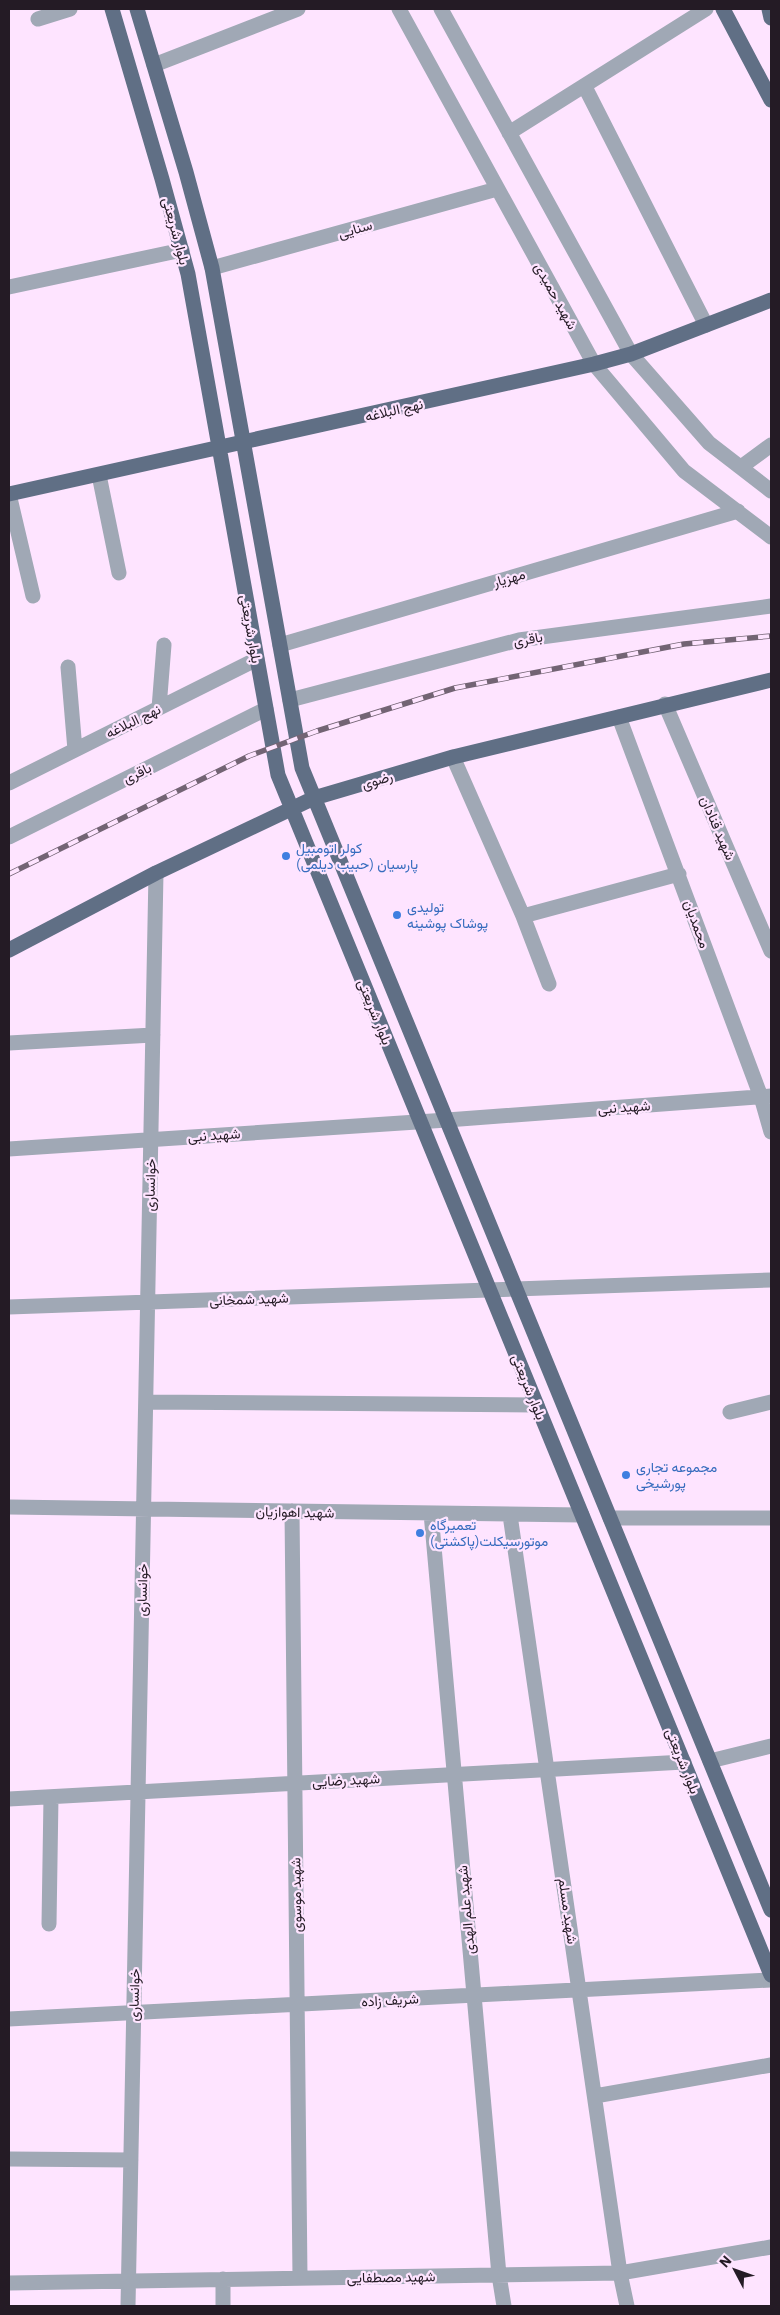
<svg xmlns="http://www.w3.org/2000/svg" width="780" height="2315" viewBox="0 0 780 2315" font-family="'IBM Plex Sans',Vazirmatn,sans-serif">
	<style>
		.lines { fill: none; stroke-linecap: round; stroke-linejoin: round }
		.minor { stroke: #a0a8b5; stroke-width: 15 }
		.major { stroke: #606f85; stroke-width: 15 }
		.rail-casing { stroke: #736474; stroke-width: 5.5 }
		.rail { stroke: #fee4ff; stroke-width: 4; stroke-dasharray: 11; stroke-linecap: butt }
		.shop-dot { fill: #3f7fe0; stroke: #fee4ff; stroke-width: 2 }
		.labels { text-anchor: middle; stroke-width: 4.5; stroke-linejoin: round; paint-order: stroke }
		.street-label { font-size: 14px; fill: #241b25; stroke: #fee4ff }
		.shop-label { font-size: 14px; fill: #366cbe; stroke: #fee4ff; text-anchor: start }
	</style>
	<rect width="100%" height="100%" fill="#fee4ff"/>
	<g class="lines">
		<path class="minor" d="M399,9L594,364L684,471L771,537
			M441,9L631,354L709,443L771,491
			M38,19L70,9
			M154,65L298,9
			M585,87L706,325
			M509,133L706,9
			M212,268L497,189
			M9,287L182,250
			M741,467L771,445
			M99,475L119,573
			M9,494L33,596
			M280,645L738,511
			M68,667L75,750
			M290,700L519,640L771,606
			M665,704L771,951
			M159,708L164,645
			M619,717L761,1097L771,1132
			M453,757L523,916L549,984
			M9,783L257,659
			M9,837L266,709
			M523,916L679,874
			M9,1043L153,1035
			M9,1149L447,1120L771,1096
			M9,1307L771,1280
			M146,1402L537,1405
			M730,1412L771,1402
			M9,1507L582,1515
			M292,1511L300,2278
			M431,1513L499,2275L504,2306
			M510,1515L620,2273L627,2306
			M610,1518H771
			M710,1761L771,1746
			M9,1799L684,1762
			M49,1924L51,1797
			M9,2019L771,1980
			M595,2096L771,2065
			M9,2159L131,2160
			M9,2283L620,2273L771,2247
			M128,2306L156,873
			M223,2306V2279"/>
		<path class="major" d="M112,9L162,179L188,274L278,775L771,1975
			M137,9L186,172L212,268L302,768L771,1910
			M723,9L771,100
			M769,9L771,18
			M9,494L594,364L631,354L771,300
			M9,950L156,873L314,798L453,757L771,680"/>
		<defs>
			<path id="rail" d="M9,874L249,756L317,731L455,688L684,644L771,636"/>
		</defs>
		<use href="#rail" class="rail-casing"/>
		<use href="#rail" class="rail"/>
	</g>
	<g class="shop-dot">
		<circle cx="286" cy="856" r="5"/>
		<circle cx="397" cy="915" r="5"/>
		<circle cx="626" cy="1475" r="5"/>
		<circle cx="420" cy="1533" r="5"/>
	</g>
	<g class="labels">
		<g class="street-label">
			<text transform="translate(355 229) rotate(-16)" y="5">سنایی</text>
			<text transform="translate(176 231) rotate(75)" y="5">بلوار شریعتی</text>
			<text transform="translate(556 296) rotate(61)" y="5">شهید حمیدی</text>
			<text transform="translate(394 410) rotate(-13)" y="5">نهج البلاغه</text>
			<text transform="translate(509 578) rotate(-16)" y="5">مهزیار</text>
			<text transform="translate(251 629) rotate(80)" y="5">بلوار شریعتی</text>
			<text transform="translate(528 639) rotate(-10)" y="5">باقری</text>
			<text transform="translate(133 721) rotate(-26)" y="5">نهج البلاغه</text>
			<text transform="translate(137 773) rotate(-26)" y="5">باقری</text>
			<text transform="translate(377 780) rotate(-17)" y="5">رضوی</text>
			<text transform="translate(718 828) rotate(67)" y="5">شهید قنادان</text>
			<text transform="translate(697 924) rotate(70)" y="5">محمدیان</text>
			<text transform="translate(375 1012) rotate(68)" y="5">بلوار شریعتی</text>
			<text transform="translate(624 1107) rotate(-4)" y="5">شهید نبی</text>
			<text transform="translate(214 1135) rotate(-4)" y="5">شهید نبی</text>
			<text transform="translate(150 1185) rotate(-89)" y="5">خوانساری</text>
			<text transform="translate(249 1299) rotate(-2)" y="5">شهید شمخانی</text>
			<text transform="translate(529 1387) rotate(68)" y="5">بلوار شریعتی</text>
			<text transform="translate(295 1512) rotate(1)" y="5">شهید اهوازیان</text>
			<text transform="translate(142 1590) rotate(-89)" y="5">خوانساری</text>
			<text transform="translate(683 1761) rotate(68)" y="5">بلوار شریعتی</text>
			<text transform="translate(346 1780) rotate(-3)" y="5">شهید رضایی</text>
			<text transform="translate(296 1895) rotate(-91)" y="5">شهید موسوی</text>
			<text transform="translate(466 1910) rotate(-95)" y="5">شهید علم الهدی</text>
			<text transform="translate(568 1911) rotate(82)" y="5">شهید مسلم</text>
			<text transform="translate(134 1995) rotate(-89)" y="5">خوانساری</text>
			<text transform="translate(390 2000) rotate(-3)" y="5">شریف زاده</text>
			<text transform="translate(391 2277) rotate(-1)" y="5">شهید مصطفایی</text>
		</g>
		<g class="shop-label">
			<text x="296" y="853">کولر اتومبیل<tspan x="296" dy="16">پارسیان (حبیب دیلمی)</tspan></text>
			<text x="407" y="912">تولیدی<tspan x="407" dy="16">پوشاک پوشینه</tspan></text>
			<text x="636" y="1472">مجموعه تجاری<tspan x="636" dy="16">پورشیخی</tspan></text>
			<text x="430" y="1530">تعمیرگاه<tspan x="430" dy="16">موتورسیکلت(پاکشتی)</tspan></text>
		</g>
	</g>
	<rect width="780" height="2315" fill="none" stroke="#241b25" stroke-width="20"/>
	<g transform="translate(735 2270) rotate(311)" stroke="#fee4ff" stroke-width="4" paint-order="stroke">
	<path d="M0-4L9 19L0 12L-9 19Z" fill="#241b25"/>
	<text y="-8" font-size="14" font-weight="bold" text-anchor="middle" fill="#241b25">N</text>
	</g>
</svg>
